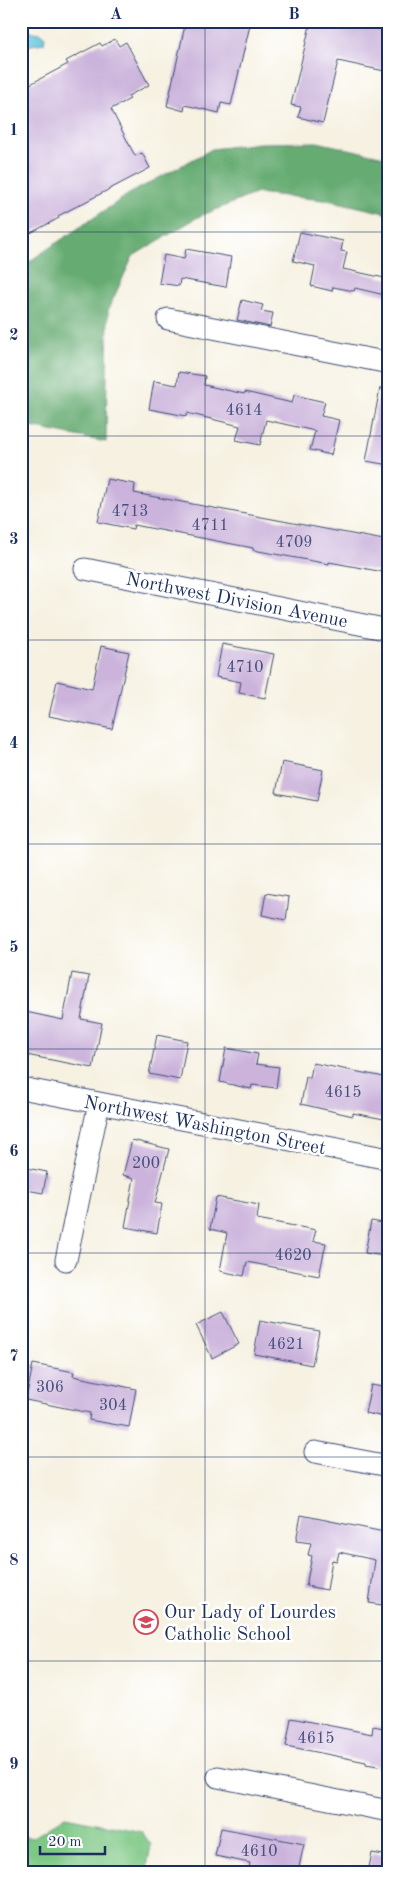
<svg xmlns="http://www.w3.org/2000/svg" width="410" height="1893" viewBox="0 0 410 1893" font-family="'Old Standard TT',serif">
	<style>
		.green { fill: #7ec885; stroke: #4c7c72 }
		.forest { fill: #66ac72; stroke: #406e68 }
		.water { fill: #5dc3db; stroke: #3c799c }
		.building { fill: #cbb3db }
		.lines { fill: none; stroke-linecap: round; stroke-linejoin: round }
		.minor-casing { stroke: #3c4c72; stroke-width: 23 }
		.minor { stroke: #fff; stroke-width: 21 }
		.grid { fill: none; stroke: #1b2f5e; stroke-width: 1; stroke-opacity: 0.55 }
		.labels { text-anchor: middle; stroke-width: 5; stroke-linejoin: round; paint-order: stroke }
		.number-label { font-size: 16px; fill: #47507d }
		.street-label { font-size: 19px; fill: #1b2f5e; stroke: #fff }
		.poi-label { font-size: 19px; fill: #1b2f5e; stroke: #fff; text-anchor: start }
		.neatline { fill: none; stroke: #1b2f5e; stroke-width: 2 }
		.grid-label { font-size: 16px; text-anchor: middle; font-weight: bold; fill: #1b2f5e }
	</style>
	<rect width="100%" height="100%" fill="#fff"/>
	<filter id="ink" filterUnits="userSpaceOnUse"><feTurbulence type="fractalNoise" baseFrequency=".02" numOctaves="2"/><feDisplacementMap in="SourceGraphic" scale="10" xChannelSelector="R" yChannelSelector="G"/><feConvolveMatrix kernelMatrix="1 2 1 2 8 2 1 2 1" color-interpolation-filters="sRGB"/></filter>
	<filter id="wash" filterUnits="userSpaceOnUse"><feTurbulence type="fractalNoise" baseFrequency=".0096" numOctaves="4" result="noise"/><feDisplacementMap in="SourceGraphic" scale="20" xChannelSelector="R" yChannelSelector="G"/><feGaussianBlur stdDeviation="1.12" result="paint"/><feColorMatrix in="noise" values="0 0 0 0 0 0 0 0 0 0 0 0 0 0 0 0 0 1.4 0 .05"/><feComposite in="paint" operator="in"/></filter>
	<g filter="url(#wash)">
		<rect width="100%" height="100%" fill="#f6f1e1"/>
		<path class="green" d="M65,1817L142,1832L151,1845L146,1872H21V1836L33,1838Z"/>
		<path class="forest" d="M317,142L389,158V214L333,201L257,193L198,217L133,256L108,310L106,442L21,425V267L129,194L212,149L259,143Z"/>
		<path class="water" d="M31,31L43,34L45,37L44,43L31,45L21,51V37Z"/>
		<g id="blocks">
			<path class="building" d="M186,21H251L231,105L221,103L219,113L185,105L184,111L167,106Z
				M311,21H342L389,31V72L338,61L323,123L298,117L301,107L291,105Z
				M115,39L119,46L126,42L149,85L128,96L130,99L111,109L135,156L142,153L150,168L58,216L59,218L21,238V89L68,64L66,61L100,43L102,46Z
				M300,232L343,241L341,251L347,252L343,269L389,279V296L355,288L354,291L333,287L332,291L311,286L315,266L293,261Z
				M186,249L231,257L226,287L180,279L179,286L159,283L164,255L184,259Z
				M242,300L263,305L261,311L273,313L270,327L237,320Z
				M179,372L205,376L204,385L244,394L245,392L292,403L294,395L325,402L321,416L339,420L331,455L310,450L315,431L266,420L260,445L236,440L240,426L187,413V416L149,409L154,381L177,385Z
				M380,388L389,389V465L366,461Z
				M107,479L135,484L134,493L389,541V573L329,562V564L253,550V548L134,525L133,529L98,522Z
				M222,644L274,654L265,698L239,693L241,682L216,677Z
				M101,646L129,652L112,729L49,716L57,681L92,689Z
				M282,762L323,770L317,801L276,793Z
				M266,893L289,897L286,920L262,915Z
				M72,973L89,976L81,1019L102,1023L93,1068L21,1054V1011L63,1020Z
				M157,1035L187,1041L180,1080L149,1074Z
				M226,1048L258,1054L256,1064L279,1067L276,1088L252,1085L251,1089L220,1082Z
				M313,1063L389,1078V1120L353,1113V1116L301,1104L306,1077L310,1078Z
				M132,1140L169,1149L155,1203L162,1204L157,1233L125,1227L134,1178L123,1175Z
				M21,1167L47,1172L43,1193L21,1189Z
				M216,1197L259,1205L257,1219L316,1230L313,1241L326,1243L319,1276L247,1262L244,1276L220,1271L227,1233L210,1229Z
				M371,1221L389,1224V1257L365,1253Z
				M223,1312L239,1344L212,1358L196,1325Z
				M260,1320L319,1331L312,1365L254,1354Z
				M33,1364L74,1372L73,1376L136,1389L129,1427L89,1420L90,1413L26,1400Z
				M371,1385L389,1388V1418L365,1413Z
				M301,1515L389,1533V1606L369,1603L375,1560L339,1552L337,1561L332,1560L327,1590L306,1586L312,1556L308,1555L311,1543L296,1541Z
				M291,1718L372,1734L373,1726L389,1729V1768L366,1764V1762L286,1746Z
				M221,1828L304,1844L298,1872H248L250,1863L215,1856Z
				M372,1853L389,1856V1872H368Z"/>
		</g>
	</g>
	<g filter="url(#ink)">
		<use href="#blocks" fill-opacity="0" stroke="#3c4c72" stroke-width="1"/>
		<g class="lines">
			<defs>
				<path id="minor" d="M168,319L389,363
					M85,569L389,630
					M21,1088L389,1159
					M66,1260L99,1103
					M315,1452L389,1466
					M218,1777L389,1811"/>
			</defs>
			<use href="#minor" class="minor-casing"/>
			<use href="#minor" class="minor"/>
		</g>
	</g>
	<path class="grid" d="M205,21V1872M21,232H389M21,436H389M21,640H389M21,844H389M21,1049H389M21,1253H389M21,1457H389M21,1661H389"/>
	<defs>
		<symbol id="school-ring" viewBox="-11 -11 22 22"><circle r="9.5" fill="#fff" stroke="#d1495b" stroke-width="1.5"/><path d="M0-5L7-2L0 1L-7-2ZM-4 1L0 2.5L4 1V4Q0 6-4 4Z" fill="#d1495b"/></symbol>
	</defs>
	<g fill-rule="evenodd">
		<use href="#school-ring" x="132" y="1608" width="28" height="28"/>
	</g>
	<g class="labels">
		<g class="number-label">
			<text x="244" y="415">4614</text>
			<text x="130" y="516">4713</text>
			<text x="210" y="530">4711</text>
			<text x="294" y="547">4709</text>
			<text x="245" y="672">4710</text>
			<text x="343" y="1097">4615</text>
			<text x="146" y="1168">200</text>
			<text x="293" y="1260">4620</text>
			<text x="286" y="1349">4621</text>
			<text x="50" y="1392">306</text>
			<text x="113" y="1410">304</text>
			<text x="316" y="1743">4615</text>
			<text x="259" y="1856">4610</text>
		</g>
		<g class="street-label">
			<text transform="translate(237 599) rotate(11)" y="7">Northwest Division Avenue</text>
			<text transform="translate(205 1124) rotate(11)" y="7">Northwest Washington Street</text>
		</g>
		<g class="poi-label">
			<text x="164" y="1618">Our Lady of Lourdes<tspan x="164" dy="22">Catholic School</tspan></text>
		</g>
	</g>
	<rect width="410" height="1893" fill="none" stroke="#fff" stroke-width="55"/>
	<path d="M40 1846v8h65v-8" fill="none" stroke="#1b2f5e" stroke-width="2.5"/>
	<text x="48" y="1846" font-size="15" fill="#1b2f5e" stroke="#ffffff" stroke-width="4" paint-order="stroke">20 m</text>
	<rect x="28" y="28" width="354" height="1838" class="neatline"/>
	<g class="grid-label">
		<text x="116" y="19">A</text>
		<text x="294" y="19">B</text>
		<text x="14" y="135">1</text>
		<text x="14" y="340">2</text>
		<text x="14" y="544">3</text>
		<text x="14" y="748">4</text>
		<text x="14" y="952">5</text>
		<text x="14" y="1156">6</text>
		<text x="14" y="1361">7</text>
		<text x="14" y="1565">8</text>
		<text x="14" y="1769">9</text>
	</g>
</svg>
